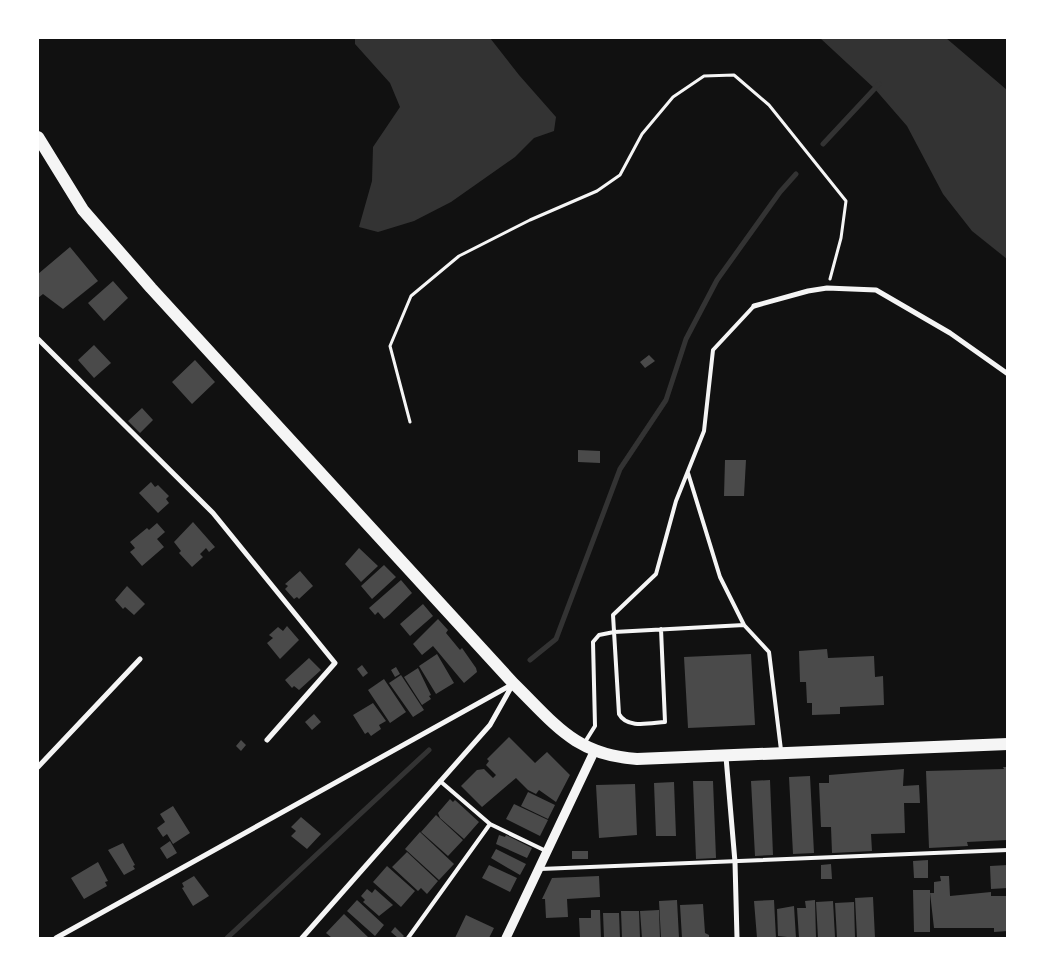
<svg xmlns="http://www.w3.org/2000/svg" width="1045" height="976" viewBox="0 0 1045 976" font-family="'Alegreya Sans',sans-serif">
	<style>
		.water { fill: #333 }
		.lines { fill: none; stroke-linecap: round; stroke-linejoin: round }
		.stream { stroke: #333; stroke-width: 5 }
		.building { fill: #4a4a4a }
		.path { stroke: #f5f5f5; stroke-width: 3 }
		.service { stroke: #f5f5f5; stroke-width: 4 }
		.minor { stroke: #f5f5f5; stroke-width: 5 }
		.tertiary { stroke: #f5f5f5; stroke-width: 9 }
		.primary { stroke: #f5f5f5; stroke-width: 12 }
	</style>
	<rect width="100%" height="100%" fill="#111"/>
	<path class="water" d="M355,38H490L519,75L556,117L554,131L534,138L515,157L451,202L414,221L378,232L359,227L372,181L373,147L400,107L390,83L355,44Z
		M820,38H946L1007,90V259L972,231L943,194L907,126L874,88Z"/>
	<g class="lines">
		<path class="stream" d="M823,144L879,84
			M530,660L556,639L620,469L666,400L686,339L717,280L780,192L796,174
			M227,938L429,750"/>
	</g>
	<path class="building" d="M70,247L98,281L63,309L43,294L38,298V274Z
		M113,281L128,298L104,321L88,303Z
		M94,345L111,363L94,378L78,360Z
		M649,355L655,361L645,368L640,362Z
		M195,360L215,382L192,404L172,382Z
		M142,408L153,420L140,433L128,421Z
		M578,450L600,451V463L578,462Z
		M725,460H746L744,496H724Z
		M151,482L155,487L158,485L169,496L166,499L169,503L158,513L139,493Z
		M193,522L215,547L209,552L206,548L200,554L203,557L192,567L179,553L181,551L174,542Z
		M157,523L165,532L157,539L164,547L142,566L130,552L135,548L130,542L147,528L149,530Z
		M359,548L378,566L361,582L345,564Z
		M384,565L396,577L372,599L361,586Z
		M300,571L313,586L299,599L297,597L294,599L285,589L288,586L285,584Z
		M401,580L412,593L389,615L384,619L378,612L375,615L369,608Z
		M127,586L145,604L134,615L125,607L123,609L115,600Z
		M423,604L433,616L410,636L400,624Z
		M438,619L448,630L446,633L460,650L462,648L476,668L477,672L464,683L433,646L422,655L413,644Z
		M287,626L299,640L280,659L267,643L273,638L269,635L278,627L283,631Z
		M827,649L828,658L874,656L875,677L883,676L884,705L840,707V714L812,715V703H807L806,682H800L799,651Z
		M437,654L454,683L436,694L419,666Z
		M751,654L755,725L688,728L684,657Z
		M309,658L321,670L299,690L294,686L292,688L285,680Z
		M362,665L368,673L363,677L357,669Z
		M396,667L400,674L395,677L391,670Z
		M418,668L431,695L429,696L431,699L422,705L404,677Z
		M401,675L424,710L413,717L389,683Z
		M384,679L406,712L390,723L368,690Z
		M373,703L386,721L379,725L381,729L371,736L368,732L365,734L353,715Z
		M314,714L321,722L312,730L305,722Z
		M509,737L535,763L547,752L570,775L556,802L539,790L536,794L528,790L516,778L482,807L461,786L477,770L484,769L493,778L496,775L486,765L489,761L487,759Z
		M241,740L246,745L241,751L236,746Z
		M1003,767H1008V840L967,842L968,846L929,848L926,771L1004,769Z
		M904,769L903,786L919,785L920,803H904L905,833L871,834L872,851L832,853L831,827H821L819,783H829V775Z
		M810,776L814,853L793,854L789,777Z
		M770,780L773,855L755,856L751,781Z
		M693,781H713L716,858L696,859Z
		M674,782L676,836H656L654,783Z
		M635,784L637,835L599,838L596,785Z
		M528,792L555,805L548,819L521,806Z
		M450,799L453,802L455,800L479,822L464,839L440,818L438,813Z
		M514,804L548,820L540,836L506,819Z
		M173,806L190,833L173,844L167,834L163,837L157,828L165,822L160,814Z
		M436,815L463,840L448,856L421,832Z
		M301,817L321,834L307,849L291,836L296,831L291,827Z
		M420,832L454,864L439,880L405,849Z
		M499,835L505,837L506,835L532,848L527,858L496,844Z
		M170,841L177,853L167,859L160,848Z
		M123,843L135,865L133,866L135,869L124,875L108,850Z
		M496,849L526,864L520,875L491,858Z
		M572,851H588V859H572Z
		M407,852L438,881L427,894L421,888L418,891L392,867Z
		M928,860V878H914L913,861Z
		M98,862L108,881L105,882L107,886L84,899L71,878Z
		M831,864L832,879H821V865Z
		M489,865L517,878L510,892L482,878Z
		M1008,865V888L991,889L990,866Z
		M387,866L415,891L401,907L373,882Z
		M194,876L209,896L193,906L182,888L184,887L182,883Z
		M599,876L600,897L567,899L568,917L546,918L545,899H542L552,878Z
		M940,876H949L950,896L991,892V896H1008V931L994,932V928H934L930,893H934V882L941,881Z
		M367,889L372,893L375,889L393,905L379,916L363,902L365,900L361,896Z
		M913,890H930V932H914Z
		M873,897L875,938H857L855,898Z
		M357,900L384,925L375,936L347,911Z
		M677,900L679,938H661L659,901Z
		M774,900L776,938H757L754,901Z
		M815,900L816,938H799L797,908H806L805,901Z
		M833,901L835,937L818,938L816,902Z
		M854,902L855,938H837L835,903Z
		M703,904L705,933L709,935V938H682L680,905Z
		M794,906L796,938L778,936L777,909Z
		M591,910H600L601,938H580L579,918H591Z
		M659,910L660,938H642L640,911Z
		M621,911H639L640,938H622Z
		M603,913H619L620,938H604Z
		M344,914L369,938H332L326,933Z
		M466,915L494,928L489,938H455Z
		M395,927L404,936L402,938H398L391,932Z"/>
	<g class="lines">
		<path class="path" d="M410,422L390,346L411,296L459,256L530,220L597,191L620,175L642,134L673,97L704,76L734,75L769,105L846,201L841,238L830,279"/>
		<path class="service" d="M688,473L720,577L744,625
			M661,629L665,722C650,723 627,729 619,714L613,615L656,574L676,501L704,431L713,350L754,306
			M585,742L595,726L593,642L599,635L614,632L744,625L769,652L781,750
			M440,781L490,824L546,851
			M540,869L1008,850
			M408,938L490,824"/>
		<path class="minor" d="M754,306L808,291L827,288L876,290L950,333L1008,374
			M38,339L213,513L335,663L267,740
			M726,757L735,862L737,938
			M38,767L140,659
			M56,938L513,684
			M302,938L490,725L513,684"/>
		<path class="tertiary" d="M506,938L594,752"/>
		<path class="primary" d="M38,137L83,210L151,288L513,683C555,724 575,755 637,759L1008,744"/>
	</g>
	<rect width="1045" height="976" fill="none" stroke="#ffffff" stroke-width="78"/>
</svg>
